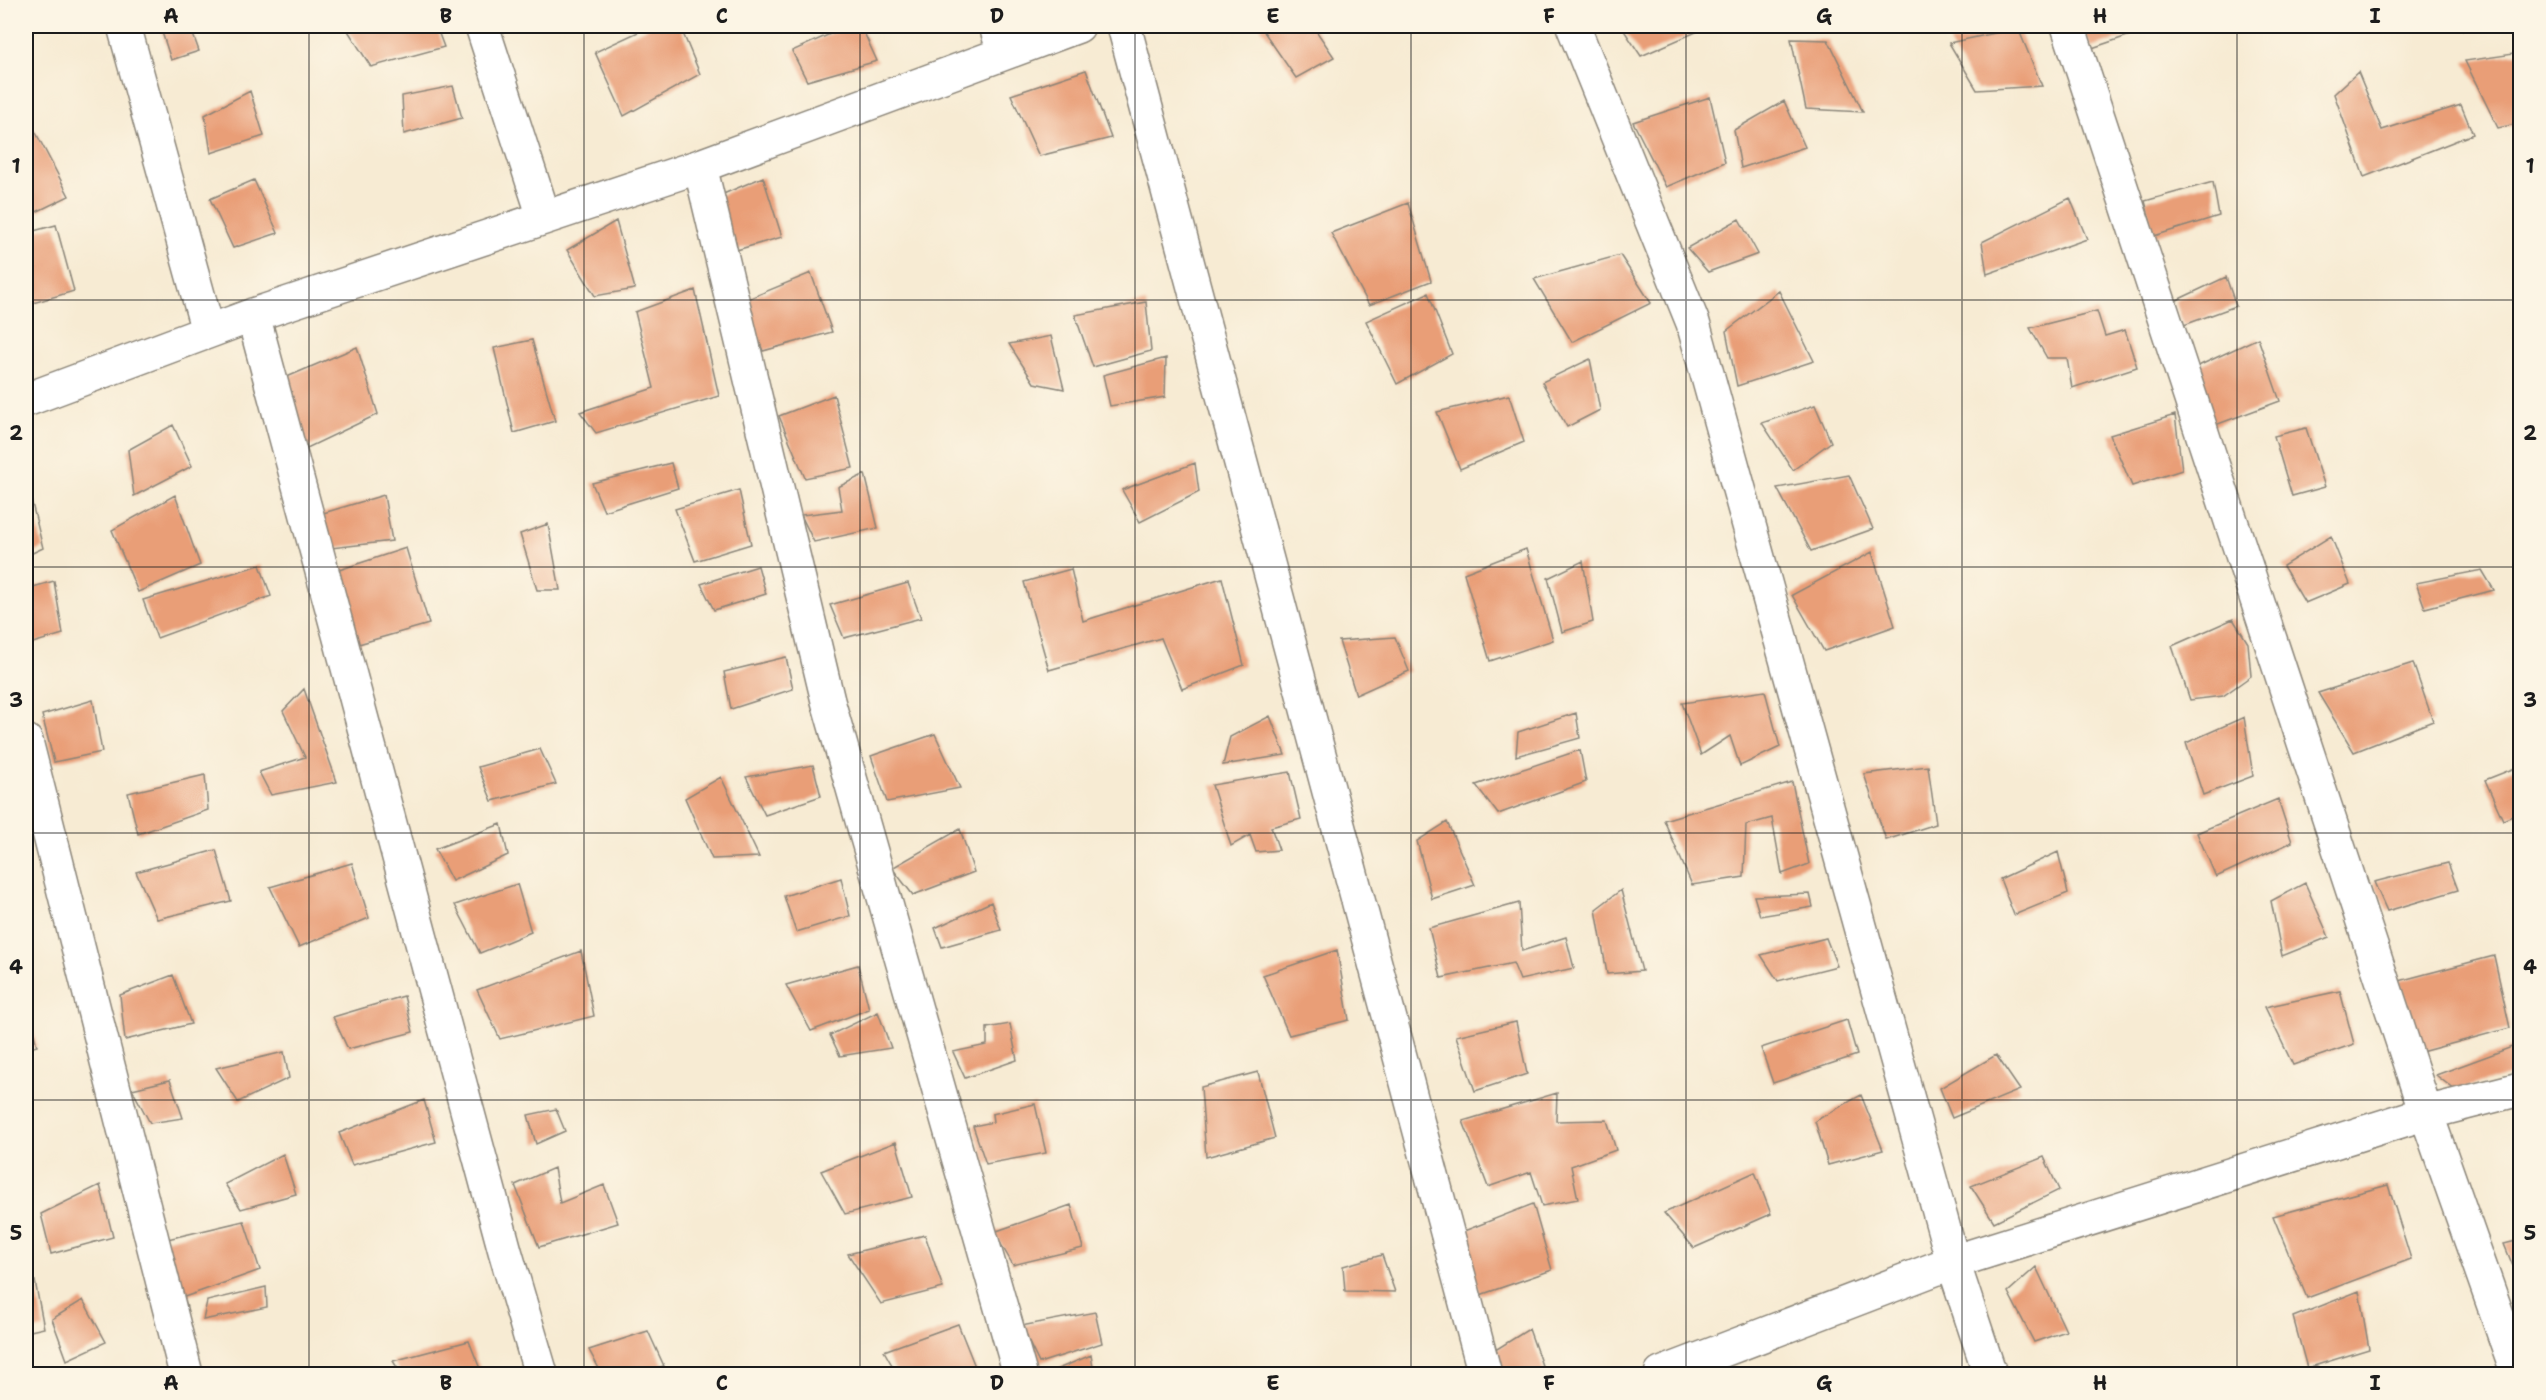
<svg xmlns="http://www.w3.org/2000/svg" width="2546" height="1400" viewBox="0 0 2546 1400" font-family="'Shantell Sans',sans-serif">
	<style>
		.building { fill: #e99e77 }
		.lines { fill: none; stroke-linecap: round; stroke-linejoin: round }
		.minor-casing { stroke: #8a8478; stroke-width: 36 }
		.minor { stroke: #fff; stroke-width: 33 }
		.grid { fill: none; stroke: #1c1c1c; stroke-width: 1.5; stroke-opacity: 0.55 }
		.neatline { fill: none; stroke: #1c1c1c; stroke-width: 2 }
		.grid-label { font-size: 20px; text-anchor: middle; font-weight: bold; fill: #1c1c1c }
	</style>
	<rect width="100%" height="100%" fill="#fcf5e5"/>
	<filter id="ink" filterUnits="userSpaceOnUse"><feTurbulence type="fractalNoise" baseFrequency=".0167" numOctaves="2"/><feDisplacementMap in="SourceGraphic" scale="12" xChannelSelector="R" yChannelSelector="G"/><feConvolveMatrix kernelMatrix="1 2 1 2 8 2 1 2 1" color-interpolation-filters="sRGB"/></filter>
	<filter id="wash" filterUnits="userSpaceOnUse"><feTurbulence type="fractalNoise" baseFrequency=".008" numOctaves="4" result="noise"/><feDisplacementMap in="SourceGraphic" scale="24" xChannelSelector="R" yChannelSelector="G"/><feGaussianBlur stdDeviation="1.35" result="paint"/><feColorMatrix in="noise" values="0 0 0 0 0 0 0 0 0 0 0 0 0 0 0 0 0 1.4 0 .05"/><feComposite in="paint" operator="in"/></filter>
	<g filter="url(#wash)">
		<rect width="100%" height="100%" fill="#f7ebd3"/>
		<g id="blocks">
			<path class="building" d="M160,26H190L199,51L171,60Z
				M345,26H436L444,47L371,67Z
				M651,26H680L700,74L624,116L595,52Z
				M848,26H861L877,61L807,81L792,51Z
				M1260,26H1313L1334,57L1296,78Z
				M1621,26H1700L1703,29L1641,56Z
				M2080,26H2157L2092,48Z
				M2460,26H2476L2463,30Z
				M2018,28L2042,86L1977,90L1949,43Z
				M1791,39L1828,40L1863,112L1806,109Z
				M2520,53V123L2498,128L2465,61Z
				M1086,70L1111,138L1039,156L1011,95Z
				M2358,72L2382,130L2461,105L2473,134L2364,177L2334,94Z
				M453,86L462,118L404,134L402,96Z
				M250,91L264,136L211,153L205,115Z
				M1710,97L1725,162L1666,187L1633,122Z
				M1784,101L1805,147L1741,168L1734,130Z
				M35,131L69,196L26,217V136Z
				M763,177L782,237L733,251L714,198Z
				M254,180L278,233L233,248L210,199Z
				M2213,182L2219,216L2154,236L2145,201Z
				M2070,198L2087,239L1987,274L1982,242Z
				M1408,203L1431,281L1369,305L1331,233Z
				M1739,219L1758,254L1708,272L1687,248Z
				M616,221L635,289L595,296L567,250Z
				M56,225L74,291L26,305V233Z
				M1620,255L1651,303L1572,342L1534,279Z
				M811,273L832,332L763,351L743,301Z
				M2226,277L2236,306L2184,325L2175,301Z
				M695,290L719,396L596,433L580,412L654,388L635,312Z
				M1779,291L1814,361L1737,386L1726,331Z
				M1428,293L1452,354L1397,384L1366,321Z
				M1146,302L1151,351L1093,367L1075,315Z
				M2097,311L2105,336L2125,330L2137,367L2072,388L2067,358H2047L2030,328Z
				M1051,336L1064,389L1034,383L1009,344Z
				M2258,338L2280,401L2210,427L2194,368Z
				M532,340L555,421L514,433L494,348Z
				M357,347L378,414L307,448L280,380Z
				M1166,358L1165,397L1110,406L1103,375Z
				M1590,359L1600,410L1567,427L1542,382Z
				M834,395L853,468L805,478L779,416Z
				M1509,395L1524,442L1460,469L1437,412Z
				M1815,405L1831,442L1793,470L1762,423Z
				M2175,415L2182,470L2132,486L2110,435Z
				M173,425L192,466L134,496L128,450Z
				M2306,428L2325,487L2292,496L2274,436Z
				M671,463L678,488L604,511L592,483Z
				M1195,463L1199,492L1140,522L1122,490Z
				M865,474L878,528L814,542L801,515L842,510L838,487Z
				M1849,475L1873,529L1811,551L1777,488Z
				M26,479L43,548L26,556Z
				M739,490L751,544L695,561L675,509Z
				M175,495L200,565L138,592L112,530Z
				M384,495L392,541L331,548L320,514Z
				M548,524L560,590H537L520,534Z
				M2331,536L2350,584L2305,603L2283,566Z
				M406,548L429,624L355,645L333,572Z
				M1526,549L1553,640L1490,661L1464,573Z
				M1872,552L1895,626L1824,651L1792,595Z
				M1583,561L1593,622L1562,632L1548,578Z
				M260,565L271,596L157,638L143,600Z
				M758,566L766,594L714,610L701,584Z
				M1071,569L1083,621L1222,578L1244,665L1182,689L1161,638L1049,670L1024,582Z
				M2482,570L2494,590L2425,608L2416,583Z
				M54,581L63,634L26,645V589Z
				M908,583L921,618L844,638L830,605Z
				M2233,619L2248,643L2251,676L2223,696L2190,700L2172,646Z
				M1395,637L1409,671L1356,695L1339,641Z
				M786,657L793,689L731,709L724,672Z
				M2413,663L2433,721L2354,752L2318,693Z
				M304,689L337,782L271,795L259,772L305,757L283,711Z
				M1765,691L1780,747L1740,766L1730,736L1701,755L1682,703Z
				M93,700L102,752L54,762L42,715Z
				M1576,713L1580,738L1516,756L1518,732Z
				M1270,716L1285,755L1223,765L1230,737Z
				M2244,717L2253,776L2203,795L2186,743Z
				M935,734L960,788L887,802L871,756Z
				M540,749L556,784L492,801L478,767Z
				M1580,750L1586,782L1498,814L1476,785Z
				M813,765L821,796L765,815L746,777Z
				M1928,766L1936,824L1886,840L1864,774Z
				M2520,766V813L2503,820L2485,780Z
				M1290,772L1301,819L1271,827L1279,850L1256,852L1250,835L1231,846L1212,785Z
				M205,775L208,810L138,834L128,793Z
				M721,777L759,857L712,859L685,798Z
				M1792,782L1809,864L1782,874L1772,818L1746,825L1744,877L1692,885L1664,820Z
				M2278,799L2292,842L2216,877L2197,833Z
				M1447,822L1475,885L1432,899L1417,841Z
				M501,824L508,855L452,881L435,849Z
				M960,829L974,872L913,895L892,868Z
				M216,850L231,901L157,919L136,872Z
				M2058,852L2068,893L2014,915L2000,879Z
				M352,863L369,918L299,947L270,887Z
				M2448,863L2458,890L2387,911L2374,882Z
				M841,878L850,916L796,932L784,896Z
				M2305,883L2329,937L2282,956L2271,901Z
				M517,884L531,932L480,953L455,905Z
				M1621,890L1642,971L1607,974L1596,909Z
				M1810,894L1813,907L1760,916L1754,896Z
				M991,902L1001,930L942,947L935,928Z
				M1519,903L1522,951L1566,937L1574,968L1520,980L1513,963L1441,978L1429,928Z
				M1826,938L1837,966L1778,981L1761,955Z
				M1337,950L1349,1020L1289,1035L1263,975Z
				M581,951L594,1016L500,1039L477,990Z
				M2494,956L2510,1028L2421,1052L2399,981Z
				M858,965L869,1009L811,1031L786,985Z
				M173,975L191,1024L125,1040L120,995Z
				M2340,991L2354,1044L2293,1065L2265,1007Z
				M404,996L413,1032L348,1049L333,1017Z
				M26,1003L37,1046L26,1049Z
				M878,1012L891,1048L840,1056L830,1035Z
				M1847,1020L1857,1055L1773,1083L1761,1048Z
				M1516,1022L1527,1074L1475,1091L1456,1036Z
				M1010,1024L1017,1060L965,1078L953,1052L987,1045V1028Z
				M2520,1044V1073L2455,1090L2436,1075Z
				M284,1052L289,1078L238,1102L216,1068Z
				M1996,1055L2020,1090L1952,1118L1940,1088Z
				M1258,1072L1275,1138L1206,1157L1201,1087Z
				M170,1080L183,1118L150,1123L132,1089Z
				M1557,1093L1556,1121L1607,1120L1616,1150L1571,1166L1578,1199L1542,1206L1531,1172L1488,1187L1463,1121Z
				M1861,1095L1883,1150L1828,1165L1815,1121Z
				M424,1100L436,1142L352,1165L339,1133Z
				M1035,1104L1046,1153L986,1164L973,1126L993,1122L992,1114Z
				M556,1109L565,1131L536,1144L528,1115Z
				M896,1142L912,1197L845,1214L821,1171Z
				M283,1154L296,1194L241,1209L225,1184Z
				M2044,1157L2059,1190L1994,1222L1971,1186Z
				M554,1168L560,1203L604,1185L618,1223L539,1247L515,1185Z
				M1755,1172L1771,1214L1694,1248L1664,1213Z
				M100,1185L113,1237L51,1254L41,1214Z
				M2388,1185L2411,1259L2307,1298L2273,1216Z
				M1533,1204L1552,1270L1480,1295L1459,1233Z
				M1071,1205L1083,1248L1013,1265L994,1232Z
				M244,1221L260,1270L176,1300L159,1241Z
				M925,1235L943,1288L881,1304L848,1254Z
				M2520,1240V1283L2504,1244Z
				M1382,1255L1395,1292L1345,1291L1343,1266Z
				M2036,1267L2066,1331L2034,1342L2008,1292Z
				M35,1281L44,1328L26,1332V1283Z
				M266,1287L267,1307L203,1320L207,1301Z
				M2359,1291L2369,1349L2307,1368L2293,1317Z
				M83,1300L106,1342L67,1360L52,1319Z
				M1095,1312L1102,1343L1039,1363L1021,1326Z
				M958,1324L978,1374H897L884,1351Z
				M1529,1329L1545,1374H1499L1492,1352Z
				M648,1331L664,1366L633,1374H602L589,1350Z
				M469,1341L482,1374H401L393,1361Z
				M1091,1355L1094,1374H1046Z"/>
		</g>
	</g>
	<g filter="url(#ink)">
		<use href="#blocks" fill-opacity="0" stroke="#8a8478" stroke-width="1.5"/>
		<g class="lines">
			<defs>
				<path id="minor" d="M124,26L208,331
					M482,26L544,217
					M996,26L1004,53
					M1124,26L1485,1374
					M1573,26L1693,323L1953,1262L1990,1374
					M2068,26L2426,1113L2518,1374
					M700,166L828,701L1020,1374
					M253,315L505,1251L541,1374
					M26,400L253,315L700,166L1078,26
					M26,741L186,1374
					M1661,1374L1953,1262L2426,1113L2520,1089"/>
			</defs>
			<use href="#minor" class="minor-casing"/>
			<use href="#minor" class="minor"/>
		</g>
	</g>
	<path class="grid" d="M309,26V1374M584,26V1374M860,26V1374M1135,26V1374M1411,26V1374M1686,26V1374M1962,26V1374M2237,26V1374M26,300H2520M26,567H2520M26,833H2520M26,1100H2520"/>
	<rect width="2546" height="1400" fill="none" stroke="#fcf5e5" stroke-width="66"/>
	<rect x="33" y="33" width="2480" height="1334" class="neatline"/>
	<g class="grid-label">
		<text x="171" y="23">A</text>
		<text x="446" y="23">B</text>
		<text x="722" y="23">C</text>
		<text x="997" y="23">D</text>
		<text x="1273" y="23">E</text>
		<text x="1549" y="23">F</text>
		<text x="1824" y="23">G</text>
		<text x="2100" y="23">H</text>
		<text x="2375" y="23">I</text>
		<text x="16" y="173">1</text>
		<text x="2530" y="173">1</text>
		<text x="16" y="440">2</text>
		<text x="2530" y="440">2</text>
		<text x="16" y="707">3</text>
		<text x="2530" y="707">3</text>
		<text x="16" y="974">4</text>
		<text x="2530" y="974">4</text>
		<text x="16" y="1240">5</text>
		<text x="2530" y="1240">5</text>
		<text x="171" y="1390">A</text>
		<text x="446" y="1390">B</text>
		<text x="722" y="1390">C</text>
		<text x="997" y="1390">D</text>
		<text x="1273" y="1390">E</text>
		<text x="1549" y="1390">F</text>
		<text x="1824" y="1390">G</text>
		<text x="2100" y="1390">H</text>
		<text x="2375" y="1390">I</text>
	</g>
</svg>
